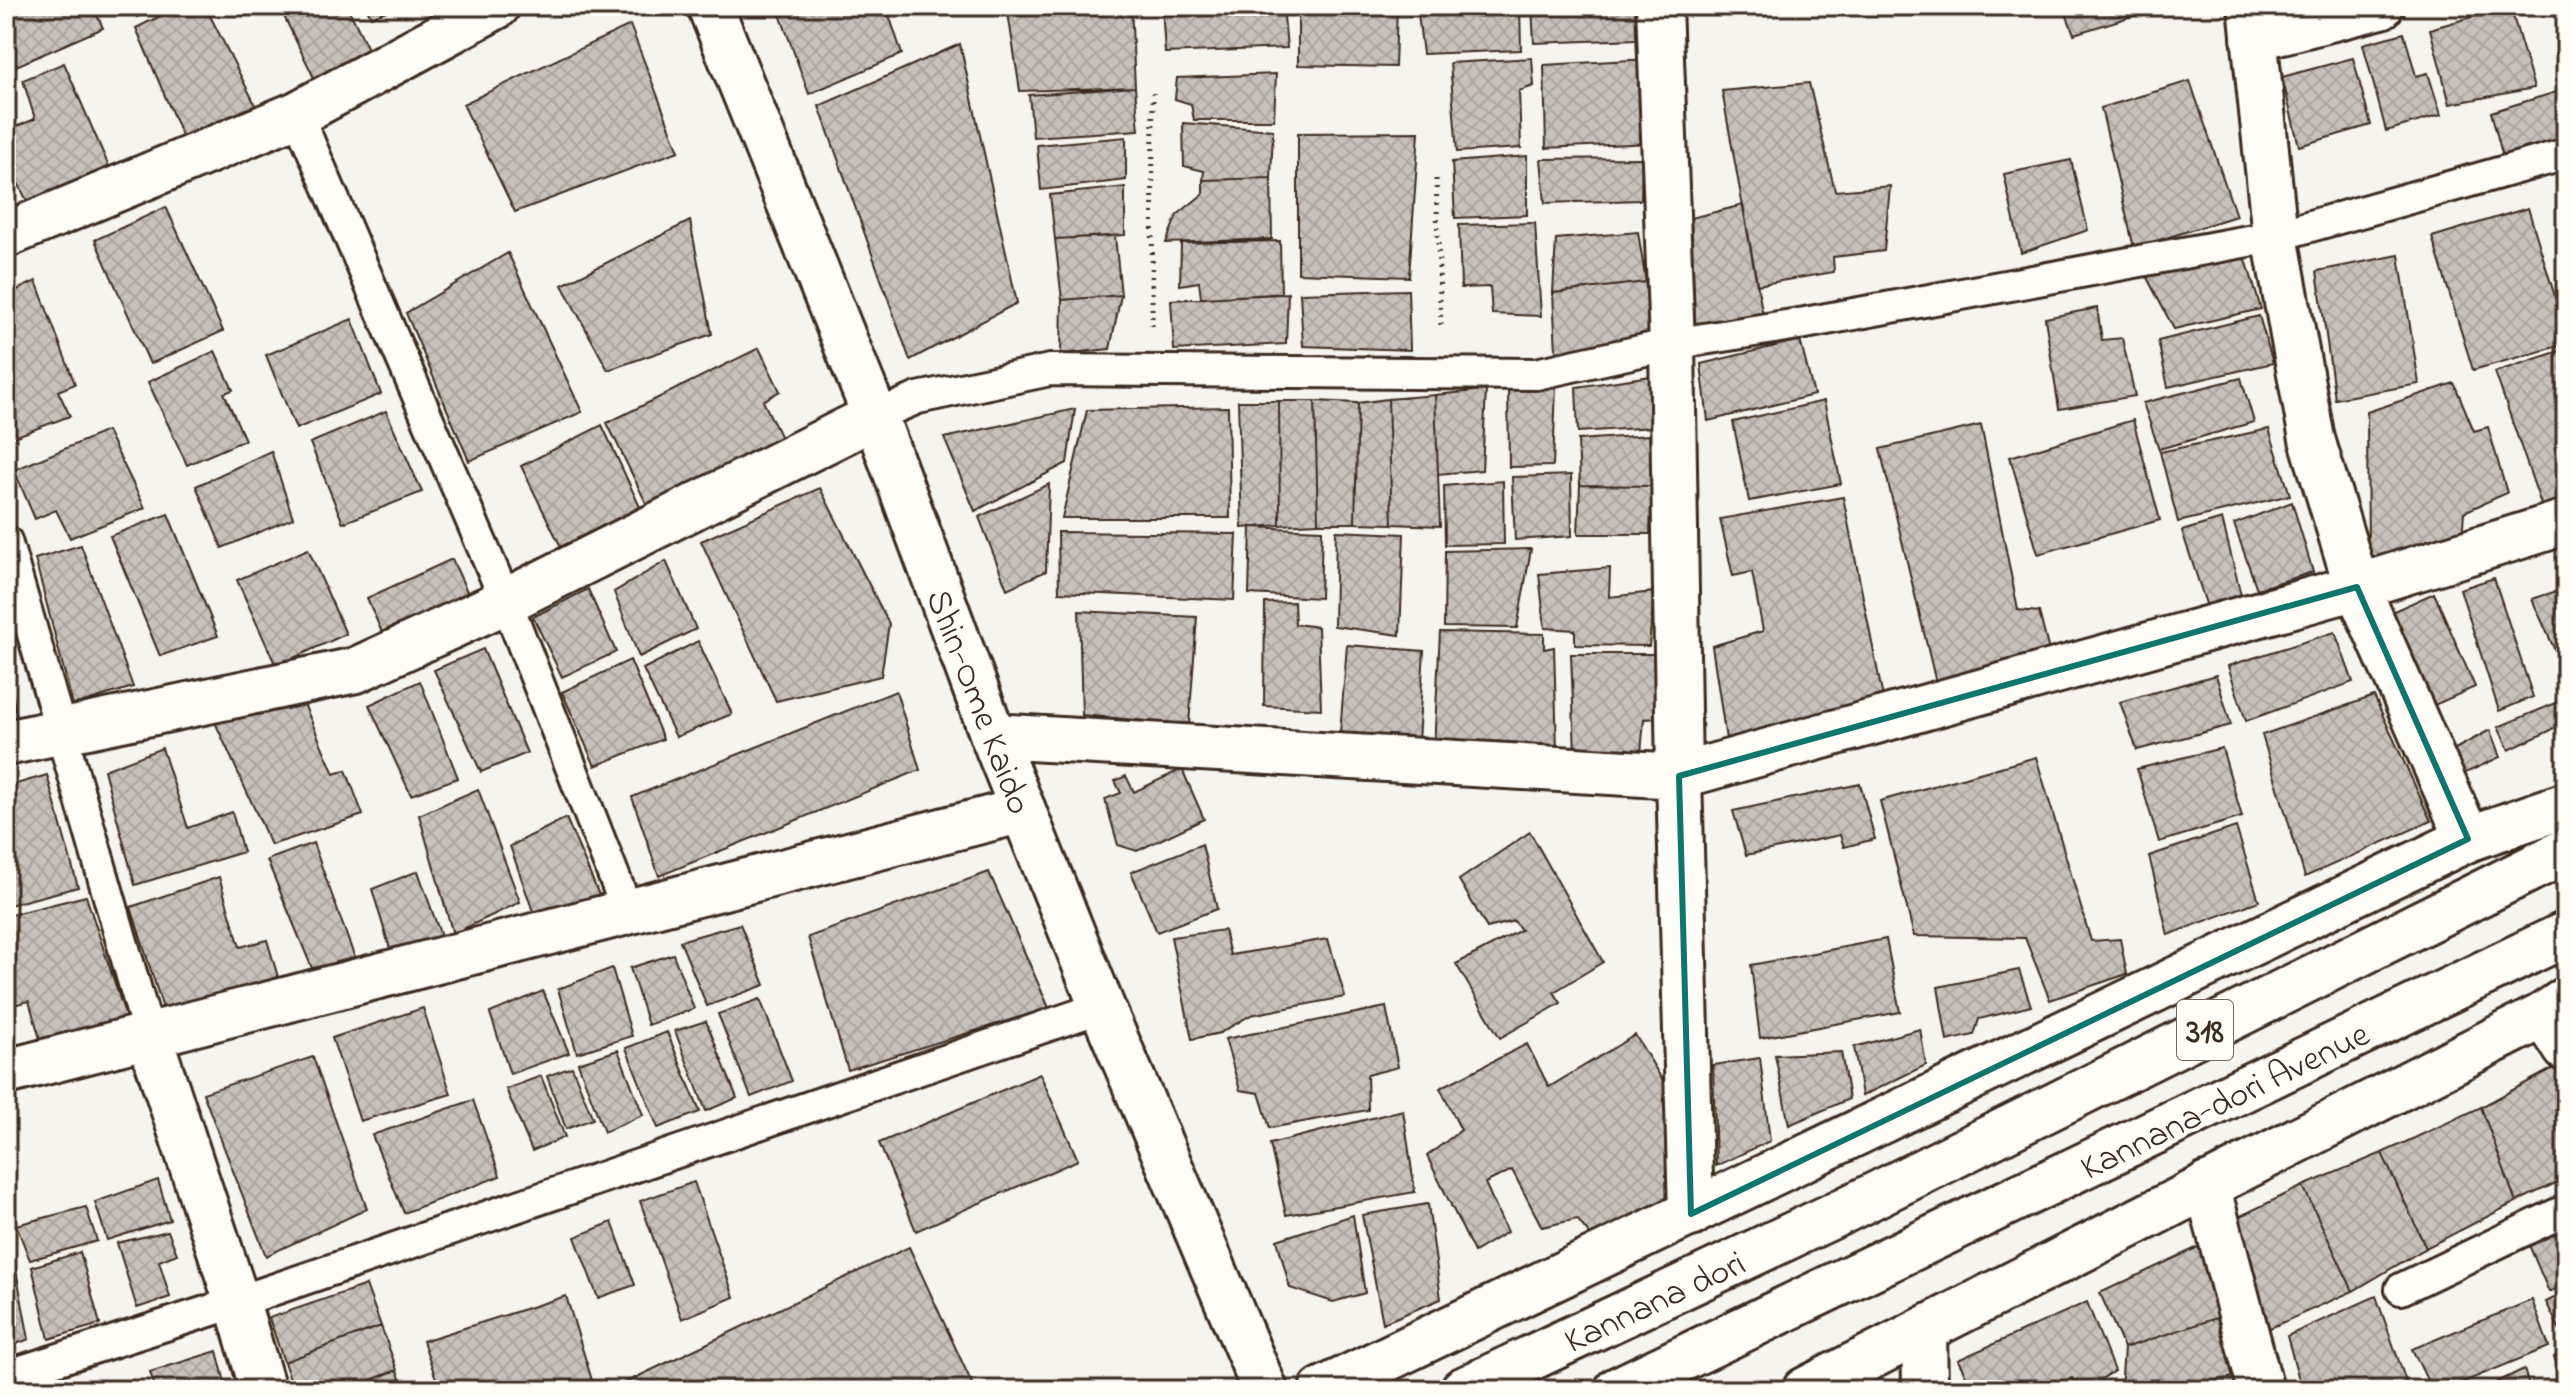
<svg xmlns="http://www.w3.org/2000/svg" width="2572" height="1396" viewBox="0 0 2572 1396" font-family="'Indie Flower',sans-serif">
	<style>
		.building { fill: url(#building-cross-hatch); stroke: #3b2a1e; stroke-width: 2 }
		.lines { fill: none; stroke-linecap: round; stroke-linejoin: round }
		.lane-casing { stroke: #3b2a1e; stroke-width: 36 }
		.street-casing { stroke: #3b2a1e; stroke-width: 50 }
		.secondary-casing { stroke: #3b2a1e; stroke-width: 50 }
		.primary-casing { stroke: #3b2a1e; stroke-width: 50 }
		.path { stroke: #3b2a1e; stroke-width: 5; stroke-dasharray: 2 6; stroke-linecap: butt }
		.lane { stroke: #fdfcf7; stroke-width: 30 }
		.street { stroke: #fdfcf7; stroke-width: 44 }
		.secondary { stroke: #fdfcf7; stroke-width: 44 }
		.primary { stroke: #fdfcf7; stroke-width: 44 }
		.marked { fill: none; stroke: #0f766e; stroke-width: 6; stroke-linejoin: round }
		.labels { text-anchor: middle; stroke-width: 7; stroke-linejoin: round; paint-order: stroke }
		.shield { fill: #fdfcf7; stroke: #75695f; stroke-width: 2 }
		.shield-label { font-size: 34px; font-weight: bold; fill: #3b2a1e }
		.street-label { font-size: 36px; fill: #3b2a1e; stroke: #fdfcf7 }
	</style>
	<defs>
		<pattern id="building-cross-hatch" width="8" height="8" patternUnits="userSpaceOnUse" patternTransform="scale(2)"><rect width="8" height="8" fill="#c7c1bb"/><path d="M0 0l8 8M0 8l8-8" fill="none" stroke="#aca6a0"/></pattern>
	</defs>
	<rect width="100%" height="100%" fill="#f5f4ee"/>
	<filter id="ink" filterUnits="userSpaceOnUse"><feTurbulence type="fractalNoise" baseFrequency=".0125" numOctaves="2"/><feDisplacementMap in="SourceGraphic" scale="16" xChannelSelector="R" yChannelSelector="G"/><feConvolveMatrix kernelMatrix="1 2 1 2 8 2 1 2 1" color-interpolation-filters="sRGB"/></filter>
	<g filter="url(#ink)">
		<path class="building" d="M6,6H93L103,28L7,70Z
			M132,6H162L137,17Z
			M180,6H205L256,106L184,141L136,28Z
			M279,6H347L371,55L316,82Z
			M366,6H399L371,17Z
			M777,6H886L902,54L809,94Z
			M1007,6H1131L1135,87L1020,91Z
			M1162,6H1283L1287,48L1165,53Z
			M1298,6H1397L1395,67L1298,65Z
			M1417,6H1520L1521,50L1423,54Z
			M1532,6H1637V39L1534,43Z
			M2063,6H2158L2159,8L2074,34Z
			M2510,6L2534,88L2450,104L2430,29Z
			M630,25L679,151L515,212L463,104Z
			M2404,33L2416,76L2428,73L2441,115L2386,131L2363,44Z
			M960,44L1017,303L910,360L819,106Z
			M1532,58L1534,86L1519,91L1521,148L1457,152L1450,63Z
			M2353,58L2371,125L2299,146L2282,77Z
			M1648,59L1651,143L1546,148L1544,65Z
			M64,63L113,176L32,211L6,159V131L35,119L23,80Z
			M1276,74L1274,120H1194L1191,104L1175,99L1177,78Z
			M2190,81L2236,216L2134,248L2101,108Z
			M1809,83L1835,191L1890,186L1884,251L1833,257L1834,272L1757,285L1722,91Z
			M1135,87L1139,130L1033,137L1029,95Z
			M2566,89V143L2504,161L2491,112Z
			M1183,123L1273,130L1271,178L1203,180L1204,171L1184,166Z
			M1419,132L1409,277L1298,273V133Z
			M1126,137V180L1041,190L1037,145Z
			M1527,156V215L1455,218L1452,162Z
			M1642,158L1641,200L1545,203L1541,159Z
			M2071,160L2088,230L2021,253L2004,174Z
			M1271,178L1272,239L1166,243L1177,215L1203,194V180Z
			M1125,187V235L1055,239L1050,195Z
			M1743,205L1763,316L1695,329L1691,218Z
			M166,207L223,331L150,364L95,240Z
			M2528,208L2566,333V344L2473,370L2432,237Z
			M690,221L712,334L608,370L562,285Z
			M1535,223L1541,316L1492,314L1490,287L1461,288L1459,225Z
			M1638,232L1646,282L1553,293L1556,239Z
			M1115,236L1121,295L1062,300L1055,239Z
			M1280,241L1281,294L1201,298L1199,282L1180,285L1181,243Z
			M508,253L582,412L469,461L406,313Z
			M2244,253L2261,309L2174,329L2143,270Z
			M2399,255L2419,384L2335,399L2317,271Z
			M36,281L75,384L58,391L70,416L6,440V295Z
			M1646,282L1654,341L1556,352L1553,293Z
			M2566,284V307L2558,287Z
			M1408,290L1410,350L1303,346L1300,293Z
			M1288,293L1286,344L1174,350L1171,300Z
			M1121,295L1110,349L1061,354L1062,300Z
			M2097,308L2102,340L2122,338L2135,396L2059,409L2045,318Z
			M2259,316L2273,363L2168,387L2158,341Z
			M352,319L381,394L296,429L266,355Z
			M1800,340L1814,395L1708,421L1701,364Z
			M759,348L780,391L763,401L785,446L650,511L607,423Z
			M2566,349V503L2543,510L2495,372Z
			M215,351L233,390L224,393L245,440L187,465L148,382Z
			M1651,376L1654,427L1578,432L1576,387Z
			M2241,378L2254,422L2159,449L2143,403Z
			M2454,383L2474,431L2488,427L2507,493L2464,512L2462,540L2368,562L2367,412Z
			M1556,386L1553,466L1509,467L1508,388Z
			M1486,390L1482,470L1438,474L1435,395Z
			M1435,395L1440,526L1392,524L1388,399Z
			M1388,399L1392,524L1355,523L1358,403Z
			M1238,401H1279L1280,525L1242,528Z
			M1279,401H1315L1318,523L1280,525Z
			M1315,401L1358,403L1355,523H1318Z
			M1824,401L1841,484L1749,501L1733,422Z
			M1228,407L1230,518H1062L1087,410Z
			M1075,409L1067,463L975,511L944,438Z
			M386,411L422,492L343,523L310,443Z
			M2133,420L2160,520L2038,554L2010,457Z
			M602,425L640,507L561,547L521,466Z
			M1981,425L2018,610L2039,612L2050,655L1937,687L1880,449Z
			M2269,429L2290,495L2178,522L2160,452Z
			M107,431L145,508L70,538L56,510L35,519L14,470Z
			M1649,435L1652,486L1580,485L1578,440Z
			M271,451L293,518L222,548L196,486Z
			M1571,475L1572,536L1515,540L1512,477Z
			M1503,481L1504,544L1445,545L1444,486Z
			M1049,484L1046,571L1007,589L979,517Z
			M1580,485L1652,486L1650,534H1578Z
			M820,488L889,624L881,676L776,701L701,541Z
			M1843,497L1884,703L1727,746L1712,646L1763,631L1752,572L1733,576L1720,519Z
			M2292,502L2313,572L2257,589L2234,524Z
			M168,514L218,636L160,656L110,536Z
			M2222,519L2241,595L2207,607L2182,531Z
			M1251,527L1322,530L1320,598L1249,594Z
			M1336,531L1404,534L1400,635L1334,626Z
			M1058,532L1237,534L1234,600L1059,592Z
			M81,545L133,687L73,705L35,559Z
			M308,549L346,634L276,666L237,580Z
			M1531,549L1517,628L1444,627L1445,551Z
			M452,559L470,598L383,635L367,598Z
			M666,561L696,629L639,657L614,592Z
			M1610,568L1609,597L1654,592L1649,646L1575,645V630L1545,628L1539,574Z
			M2494,578L2533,697L2499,711L2460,589Z
			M2566,588V675L2532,599Z
			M588,589L616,652L562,677L533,617Z
			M2434,593L2475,687L2430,707L2387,614Z
			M1294,602L1295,624L1318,627L1321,709L1264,706L1265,603Z
			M1079,611L1197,617L1189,725L1082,715Z
			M1440,632L1544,634V649L1554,647L1557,751L1434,748Z
			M2335,632L2353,682L2246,721L2228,666Z
			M698,641L732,714L676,737L643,669Z
			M1347,645L1424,651L1418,741L1340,733Z
			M483,649L527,753L481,772L434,670Z
			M1571,654H1657L1660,718L1644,719L1641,753L1575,752Z
			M6,659L17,719L6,721Z
			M630,660L663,739L595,766L562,692Z
			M2216,675L2231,725L2137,750L2120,702Z
			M420,681L458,778L411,795L369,705Z
			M896,691L920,770L659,876L632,797Z
			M2374,696L2431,821L2305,877L2262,735Z
			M301,697L334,774L346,770L363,815L271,845L214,720Z
			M2566,699V723L2509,750L2498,727Z
			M2490,730L2500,757L2457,777L2444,755Z
			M162,748L188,828L232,812L243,852L135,885L104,770Z
			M2222,748L2242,817L2159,842L2137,769Z
			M2036,757L2091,941L2120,939L2127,974L2050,1000L2025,938L1914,936L1880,801Z
			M1182,769L1204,819L1137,851L1118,845L1105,799L1121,793L1115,781L1126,776L1134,792Z
			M47,775L78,887L9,905L6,897V787Z
			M1860,784L1875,839L1844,847L1840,835L1746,855L1733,811Z
			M478,789L520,902L453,934L419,815Z
			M566,818L599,895L535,917L510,846Z
			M2236,827L2259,901L2168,935L2149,856Z
			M1530,832L1603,962L1554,992L1561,1003L1500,1038L1456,964L1521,930L1514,921L1487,928L1459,880Z
			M313,843L356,961L314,973L267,860Z
			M1202,844L1217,909L1157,932L1131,872Z
			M418,871L443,942L391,952L372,889Z
			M989,872L1049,1008L848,1070L808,937Z
			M219,877L240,947L267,940L281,987L166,1018L131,907Z
			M86,896L130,1029L43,1049L29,1001L6,1007V916Z
			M740,924L765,985L707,1006L680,941Z
			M1224,930L1230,955L1328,939L1345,997L1251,1015L1220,1033L1192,1039L1171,937Z
			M1886,939L1900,1012L1760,1038L1751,965Z
			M673,954L694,1009L648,1025L630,968Z
			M612,968L632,1036L577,1053L558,989Z
			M2019,970L2031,1006L1979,1019L1974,1035L1947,1041L1938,987Z
			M543,991L569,1053L510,1074L490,1013Z
			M760,999L792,1081L751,1097L718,1014Z
			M1386,1007L1398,1067L1367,1075L1368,1110L1270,1128L1259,1093L1240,1090L1225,1039Z
			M423,1008L451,1094L360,1121L332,1038Z
			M706,1021L737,1098L706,1111L675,1031Z
			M1920,1029L1926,1065L1862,1096L1854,1047Z
			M667,1032L700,1112L658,1128L626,1048Z
			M1635,1035L1671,1094L1673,1204L1594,1240L1577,1219L1542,1227L1512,1170L1485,1183L1507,1232L1474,1252L1427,1156L1461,1130L1440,1088L1527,1044L1549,1087Z
			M618,1050L643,1115L604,1132L578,1063Z
			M1841,1052L1849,1099L1789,1125L1775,1055Z
			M313,1057L367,1209L266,1256L203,1093Z
			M1760,1058L1770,1141L1716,1166L1713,1065Z
			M2565,1062L2566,1178L2516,1202L2481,1107Z
			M572,1067L593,1119L566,1129L547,1076Z
			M1040,1074L1078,1160L916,1231L879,1143Z
			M541,1076L565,1137L532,1151L506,1089Z
			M473,1100L500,1176L404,1213L372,1135Z
			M2481,1107L2516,1202L2426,1248L2382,1153Z
			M1403,1110L1415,1192L1286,1215L1270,1144Z
			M2382,1153L2426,1248L2353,1291L2303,1186Z
			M158,1180L170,1220L107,1240L95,1202Z
			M694,1182L734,1297L682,1319L640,1201Z
			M2303,1186L2353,1291L2268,1329L2228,1222Z
			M1428,1204L1441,1299L1383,1323L1362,1215Z
			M86,1207L97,1241L30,1260L16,1225Z
			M1353,1215L1365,1293L1333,1302L1290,1288L1277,1240Z
			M612,1222L635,1285L598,1298L575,1237Z
			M2566,1229V1284L2549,1292L2529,1245Z
			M168,1231L177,1254L159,1261L170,1297L137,1308L117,1243Z
			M2211,1241L2229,1314L2124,1348L2100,1293Z
			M909,1247L975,1390H618L616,1387Z
			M12,1249L29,1339L6,1348V1252Z
			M80,1252L100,1324L49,1339L32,1267Z
			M366,1285L381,1326L284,1362L269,1318Z
			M2566,1292V1339L2565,1340L2546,1302Z
			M566,1296L595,1390H440L423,1341Z
			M2376,1296L2409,1390H2302L2287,1336Z
			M2532,1300L2549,1347L2444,1390H2432L2412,1349Z
			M2087,1302L2114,1371L2084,1390H2077L2072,1378L2047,1390H1973L1958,1360Z
			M2229,1314L2239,1376L2168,1390H2121L2124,1348Z
			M381,1326L397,1370L344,1390H294L284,1362Z
			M217,1351L227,1390H156L150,1372Z
			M2566,1351V1385L2554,1357Z
			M2524,1369L2530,1390H2492L2491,1385Z
			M397,1370L404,1390H344Z
			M2239,1376L2242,1390H2168Z
			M2560,1382L2561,1390H2530Z"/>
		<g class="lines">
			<defs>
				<path id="lane" d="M297,114L506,601L628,912
					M875,416L918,398L1050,370L1536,374L1672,344L1805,323L2275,236L2566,154
					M6,541L149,1035
					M2401,1289L2566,1210
					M6,1376L237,1302L1102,1007"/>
				<path id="street" d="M1659,6L1672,344L1679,776L1691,1214
					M2251,6L2275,236L2312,439L2357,587L2468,839
					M2254,38L2381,6
					M6,235L297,114L497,6
					M993,736L1679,776L2357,587L2566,522
					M6,743L356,670L506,601L875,416
					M2544,1015L2566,1049
					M149,1035L237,1302L263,1390
					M6,1072L1023,810
					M2207,1185L2261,1390
					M1924,1331L1925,1390"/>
				<path id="secondary" d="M710,6L875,416L993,736L1102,1007L1265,1390"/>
				<path id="primary" d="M1322,1390L2468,839L2566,805
					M1463,1390L1845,1210L2566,851
					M1617,1390L2566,934
					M1805,1390L2544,1015L2566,1000"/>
			</defs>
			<use href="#lane" class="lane-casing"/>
			<use href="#street" class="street-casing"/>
			<use href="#secondary" class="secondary-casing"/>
			<use href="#primary" class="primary-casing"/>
			<path class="path" d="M1436,179L1441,328
				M1152,326L1153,93"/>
			<use href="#lane" class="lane"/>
			<use href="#street" class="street"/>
			<use href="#secondary" class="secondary"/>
			<use href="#primary" class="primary"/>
		</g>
	</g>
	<path class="marked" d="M2357,587L2468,839L1691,1214L1679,776Z"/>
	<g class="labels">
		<rect class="shield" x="2177" y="1000" width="56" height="60" rx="6"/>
		<g class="shield-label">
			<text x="2205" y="1042">318</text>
		</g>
		<g class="street-label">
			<text transform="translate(981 701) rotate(69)" y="13">Shin-Ome Kaido</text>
			<text transform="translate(2224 1099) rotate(-26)" y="13">Kannana-dori Avenue</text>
			<text transform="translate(1654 1300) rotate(-25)" y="13">Kannana dori</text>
		</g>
	</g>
	<rect width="2572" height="1396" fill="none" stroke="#fdfcf7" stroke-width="32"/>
	<rect x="16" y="16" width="2540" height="1364" fill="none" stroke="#3b2a1e" stroke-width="3" filter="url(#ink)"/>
</svg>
